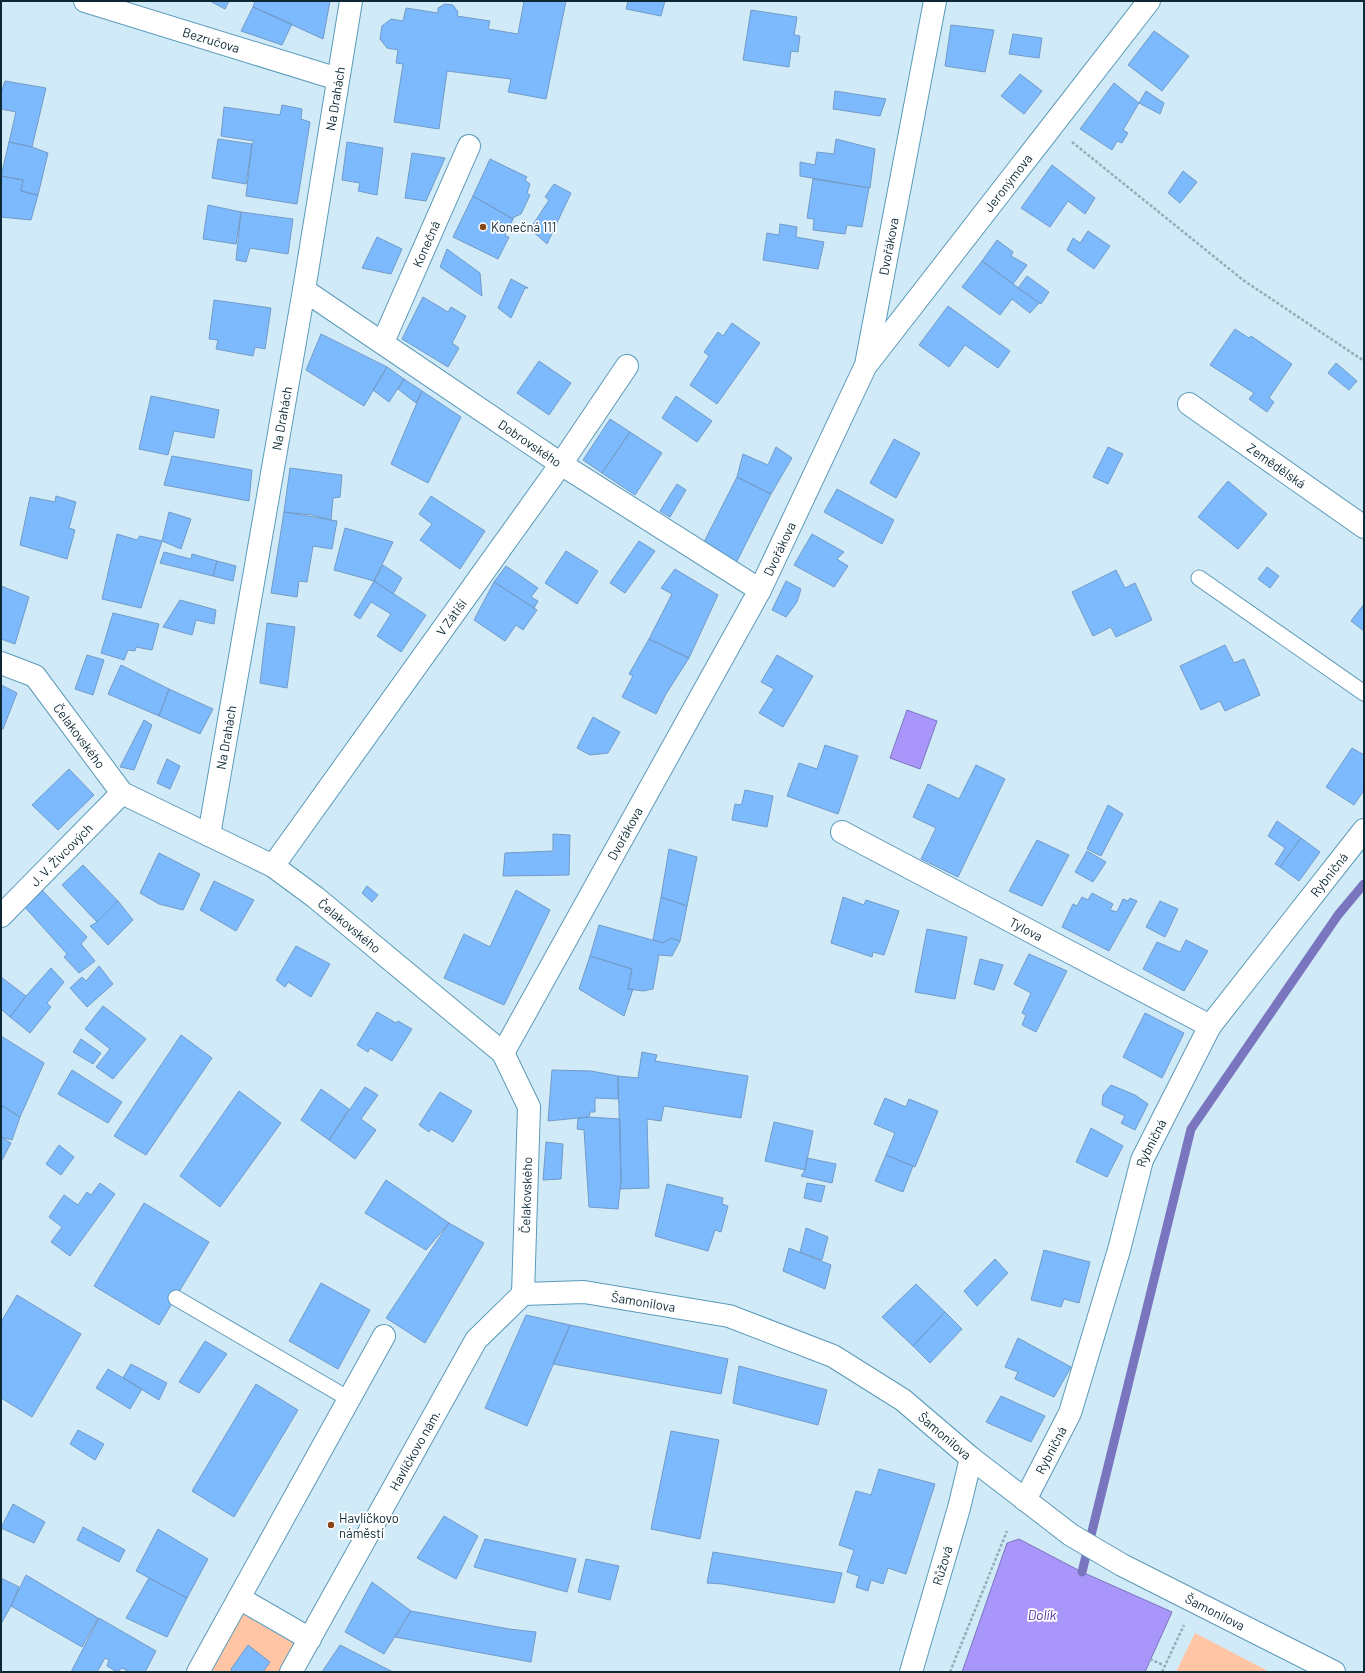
<svg xmlns="http://www.w3.org/2000/svg" width="1365" height="1673" viewBox="0 0 1365 1673" font-family="Barlow,sans-serif">
	<style>
		.green { fill: #ffc5a4 }
		.water { fill: #a996fb; stroke: #7a75bf }
		.lines { fill: none; stroke-linecap: round; stroke-linejoin: round }
		.stream { stroke: #7a75bf; stroke-width: 9 }
		.building { fill: #7cbafd; stroke: #729bc8 }
		.service-casing { stroke: #5a9aba; stroke-width: 17 }
		.minor-casing { stroke: #5a9aba; stroke-width: 24 }
		.tertiary-casing { stroke: #5a9aba; stroke-width: 24 }
		.path { stroke: #92acb9; stroke-width: 2.5; stroke-dasharray: 3 2; stroke-linecap: butt }
		.service { stroke: #fff; stroke-width: 15 }
		.minor { stroke: #fff; stroke-width: 22 }
		.tertiary { stroke: #fff; stroke-width: 22 }
		.poi-dot { fill: #8a4718; stroke: #fff; stroke-width: 1.5 }
		.labels { text-anchor: middle; stroke-width: 3.5; stroke-linejoin: round; paint-order: stroke }
		.street-label { font-size: 13px; fill: #0c2834; stroke: #fff }
		.poi-label { font-size: 13px; fill: #0c2834; stroke: #fff; text-anchor: start }
		.water-label { font-size: 14px; font-style: italic; fill: #5531a5; stroke: #fff }
	</style>
	<rect width="100%" height="100%" fill="#d1eaf7"/>
	<path class="green" d="M243,1614L298,1645L282,1672H209Z
		M1195,1633L1270,1672H1176Z"/>
	<path class="water" d="M907,710L937,721L920,769L890,758Z
		M1019,1539L1082,1572L1172,1612L1145,1672H962L1007,1543Z"/>
	<g class="lines">
		<path class="stream" d="M1082,1572L1191,1129L1338,915L1364,884"/>
	</g>
	<path class="building" d="M210,1H229L225,9Z
		M255,1H330L323,39L253,7Z
		M524,1H566L546,99L508,92L511,79L447,71L439,129L394,122L403,64L396,63L398,50L387,48L380,39L382,26L391,19L403,21L406,8L438,13V8L445,4L453,5L458,12L457,16L490,21L488,29L518,34Z
		M628,1H665L661,16L626,9Z
		M253,7L292,24L282,45L241,31Z
		M751,10L797,17L794,35L800,36L798,52L791,51L789,67L743,60Z
		M951,25L994,30L985,72L945,66Z
		M1154,31L1189,56L1162,91L1128,65Z
		M1013,34L1042,38L1039,58L1009,54Z
		M1020,74L1042,91L1024,114L1001,96Z
		M5,81L46,88L32,147L9,142L16,112L1,109V93Z
		M1114,83L1139,103L1123,130L1128,133L1122,143L1117,141L1112,150L1080,129Z
		M835,91L886,99L880,116L833,109Z
		M1146,91L1164,103L1160,114L1139,103Z
		M282,105L302,109L301,119L310,122L297,204L246,196L252,144L254,141L221,136L224,107L280,115Z
		M218,139L252,144L246,184L212,178Z
		M836,139L875,149L870,188L800,176V162L815,165L817,152L834,154Z
		M9,142L32,147L48,153L38,195L21,191L23,180L1,176Z
		M347,142L383,148L377,195L358,191L360,183L342,180Z
		M412,153L445,158L426,201L405,198Z
		M490,159L527,177L525,180L530,184L527,193L530,195L521,214L514,217L513,219L473,196Z
		M1052,165L1095,198L1085,214L1068,201L1050,227L1021,208Z
		M1183,171L1197,182L1180,203L1168,193Z
		M1,176L23,180L21,191L38,195L31,220L1,217Z
		M813,179L869,188L862,227L847,225L845,234L813,230L814,219L807,218Z
		M554,184L571,193L547,244L530,229L549,200L545,197Z
		M473,196L513,219L505,236L509,237L498,259L453,237Z
		M208,205L241,212L236,244L203,239Z
		M241,212L293,219L288,254L250,248L246,262L236,260Z
		M780,224L797,227L796,237L824,242L818,269L763,260L767,233L779,235Z
		M1088,231L1110,246L1094,269L1067,250L1073,238L1080,243Z
		M377,237L402,249L391,274L362,268Z
		M997,240L1013,252L1011,256L1027,265L1013,284L982,261Z
		M447,249L480,273L482,296L440,267Z
		M982,261L1039,303L1030,313L1012,299L1000,315L962,287Z
		M1027,276L1049,292L1041,304L1018,288Z
		M511,279L528,288H525L511,318L498,308Z
		M423,297L448,312L451,307L466,316L452,343L459,348L448,367L402,339Z
		M214,300L271,308L265,349L255,347L253,356L216,349L218,340L209,339Z
		M948,306L1010,351L998,368L965,345L949,367L919,345Z
		M732,323L760,343L717,404L690,385L709,356L704,352L718,332L723,336Z
		M1235,329L1249,338L1251,336L1292,364L1269,398L1274,402L1267,412L1249,399L1254,393L1210,365Z
		M321,334L387,367L364,406L306,370Z
		M539,361L571,383L549,415L517,393Z
		M1336,363L1357,381L1349,390L1328,373Z
		M387,367L404,379L389,402L373,390Z
		M404,379L422,391L416,403L398,389Z
		M422,391L461,417L428,483L391,464Z
		M151,396L219,410L214,438L174,431L168,455L139,449Z
		M676,396L712,421L697,442L662,418Z
		M610,419L630,432L602,473L583,460Z
		M630,432L662,453L635,495L602,473Z
		M894,439L920,453L896,498L870,483Z
		M776,447L792,458L771,494L737,477L743,454L768,465Z
		M1108,447L1123,454L1108,484L1093,477Z
		M172,456L252,470L249,501L164,485Z
		M290,468L342,475L340,497L333,498L331,520L312,515L284,512Z
		M737,477L771,494L736,563L704,542Z
		M1228,481L1267,514L1238,549L1198,517Z
		M677,484L686,490L670,517L660,511Z
		M837,489L894,520L882,544L824,512Z
		M56,496L76,502L69,528L75,530L67,559L20,545L30,497L55,502Z
		M431,496L485,531L460,569L420,540L432,524L419,514Z
		M169,512L191,519L181,549L162,541Z
		M284,512L337,521L332,549L313,546L307,582L299,581L297,597L271,593Z
		M345,528L393,542L374,581L334,570Z
		M117,534L137,540L140,536L162,541L141,608L102,599Z
		M812,534L844,552L837,559L848,566L834,587L794,565Z
		M639,541L655,551L625,593L610,583Z
		M566,551L598,571L577,604L545,583Z
		M164,552L191,559L192,554L217,561L213,576L160,563Z
		M217,561L236,566L233,581L213,576Z
		M383,565L402,578L393,594L374,581Z
		M506,566L538,588L531,597L538,601L534,608L494,582Z
		M1267,567L1279,576L1270,588L1258,579Z
		M675,569L718,595L689,658L649,639L672,594L661,588Z
		M1116,570L1125,588L1135,583L1152,620L1116,637L1111,627L1093,636L1072,592Z
		M374,581L426,615L401,652L377,636L391,614L371,602L360,619L354,615Z
		M786,581L801,589L797,602L786,617L772,610Z
		M494,582L537,610L523,630L516,625L505,641L474,620Z
		M1,586L29,597L15,644L1,639Z
		M180,600L216,610L214,624L196,620L192,635L163,627Z
		M1364,604V631L1351,621Z
		M113,613L159,624L152,650L136,647L135,651L128,650L124,660L101,653Z
		M267,623L295,627L287,688L260,683Z
		M649,639L689,658L666,694L656,714L622,697L633,676L629,674Z
		M1225,645L1234,663L1244,659L1260,695L1225,711L1220,701L1201,710L1180,666Z
		M87,655L104,660L93,695L75,689Z
		M777,655L813,676L783,727L759,713L774,689L761,682Z
		M121,665L169,689L159,716L108,694Z
		M1,685L17,693L3,729H1Z
		M169,689L213,709L200,734L159,716Z
		M593,717L620,732L608,753L590,755L577,748Z
		M144,720L152,725L134,770L120,767Z
		M825,745L858,756L838,814L787,796L799,763L817,769Z
		M1352,748L1364,755V790L1354,805L1326,787Z
		M167,759L180,766L170,789L157,783Z
		M976,765L1005,779L958,877L921,859L936,828L913,817L928,784L959,799Z
		M69,769L94,795L58,830L32,805Z
		M745,790L773,796L767,827L732,820L735,804L740,805L742,803Z
		M1108,805L1123,814L1101,856L1087,849Z
		M1277,821L1301,838L1280,867L1275,864L1285,848L1268,836Z
		M553,834L570,835L569,875L503,876L505,853L553,851Z
		M1301,838L1320,852L1299,881L1280,867Z
		M1037,840L1069,855L1042,906L1009,891Z
		M669,849L697,857L687,906L661,897Z
		M1087,851L1106,862L1093,882L1075,872Z
		M159,853L200,874L183,910L159,904L140,893Z
		M83,865L118,901L97,922L62,885Z
		M214,881L254,900L236,931L200,910Z
		M367,886L378,895L372,902L362,893Z
		M39,887L87,937L81,944L95,961L79,973L64,957L67,954L22,904Z
		M516,890L550,910L504,1005L444,978L464,934L490,947Z
		M1092,893L1113,904L1110,910L1117,912L1123,899L1128,901L1130,898L1137,901L1109,951L1062,927L1073,904L1077,906L1082,897L1088,900Z
		M661,897L687,906L680,941L671,938L663,943L653,940Z
		M843,897L864,905L866,900L899,911L884,955L873,952L872,957L831,943Z
		M118,901L133,920L108,945L90,926L97,922Z
		M1160,901L1178,909L1165,937L1146,927Z
		M599,925L663,943L671,938L680,941L672,956L659,955L653,989L643,991L628,989L632,969L590,956Z
		M927,929L967,937L955,999L915,992Z
		M1186,940L1208,951L1184,991L1143,969L1157,942L1180,952Z
		M296,946L330,964L311,997L288,982L285,987L276,980Z
		M1029,954L1067,971L1036,1032L1022,1025L1026,1015L1022,1013L1031,993L1014,984Z
		M590,956L632,969L628,989H633L624,1016L579,989Z
		M980,959L1003,965L994,990L974,984Z
		M99,966L113,984L87,1007L70,988L82,977L86,981Z
		M51,968L64,982L47,1003L51,1007L30,1033L10,1017L26,996Z
		M1,977L26,996L10,1017L1,1009Z
		M103,1006L146,1039L113,1079L96,1067L110,1049L85,1029Z
		M377,1012L396,1023L398,1021L412,1029L392,1061L370,1048L368,1052L357,1045Z
		M1145,1013L1184,1033L1162,1078L1123,1057Z
		M181,1035L212,1058L146,1155L114,1136Z
		M1,1036L44,1063L20,1117L1,1105Z
		M81,1039L101,1053L93,1064L73,1052Z
		M642,1052L657,1055L655,1061L748,1076L741,1118L664,1106L661,1121L647,1119L649,1188L620,1189L621,1180L618,1076L638,1078Z
		M72,1070L122,1102L108,1123L58,1094Z
		M552,1070L591,1071L618,1076V1099L595,1098V1112H590L589,1117L548,1121Z
		M1111,1085L1135,1095L1148,1104L1135,1130L1121,1123L1125,1116L1102,1105L1103,1095Z
		M365,1087L378,1095L361,1119L376,1130L355,1159L329,1140Z
		M321,1089L349,1109L329,1140L301,1120Z
		M239,1091L281,1123L220,1207L180,1176Z
		M440,1092L472,1111L453,1142L431,1129L429,1132L419,1125Z
		M885,1098L906,1107L909,1099L938,1111L915,1167L886,1155L895,1133L874,1124Z
		M1,1105L20,1117L12,1140L1,1137Z
		M589,1117L620,1119L621,1180L618,1209L589,1207L584,1130L577,1129L578,1118Z
		M774,1122L813,1131L805,1170L765,1161Z
		M1091,1128L1123,1146L1107,1177L1076,1162Z
		M1,1137L11,1143L1,1162Z
		M546,1142L563,1144L561,1179L543,1180Z
		M59,1145L74,1157L61,1175L46,1164Z
		M886,1155L913,1166L903,1192L875,1181Z
		M807,1158L836,1164L832,1183L801,1176L805,1170Z
		M386,1180L449,1223L426,1250L365,1213Z
		M100,1183L115,1194L70,1256L51,1242L62,1227L49,1217L64,1195L78,1205L87,1192L91,1195Z
		M807,1183L825,1186L821,1202L804,1198Z
		M667,1184L723,1198L722,1204L728,1206L721,1232L715,1230L708,1251L655,1236Z
		M144,1203L209,1242L159,1325L94,1286Z
		M449,1223L484,1243L425,1343L386,1318Z
		M806,1228L828,1237L822,1260L800,1252Z
		M789,1248L831,1265L825,1289L783,1271Z
		M1044,1250L1090,1262L1079,1303L1064,1299L1061,1307L1031,1300Z
		M995,1259L1008,1273L977,1306L964,1291Z
		M321,1283L370,1310L338,1369L289,1341Z
		M916,1284L945,1312L913,1346L882,1317Z
		M17,1295L81,1334L32,1417L1,1398V1322Z
		M945,1312L962,1329L930,1363L913,1346Z
		M526,1315L570,1325L527,1426L485,1408Z
		M570,1325L728,1359L721,1394L553,1364Z
		M1018,1338L1071,1367L1054,1397L1015,1379L1018,1372L1005,1367Z
		M205,1341L227,1354L199,1393L179,1382Z
		M131,1364L167,1383L159,1400L123,1378Z
		M739,1366L827,1390L818,1425L733,1403Z
		M108,1369L142,1389L130,1409L96,1388Z
		M256,1384L298,1410L234,1517L192,1491Z
		M1001,1396L1045,1416L1031,1442L986,1422Z
		M78,1430L104,1444L95,1460L70,1444Z
		M671,1431L719,1440L700,1539L651,1529Z
		M879,1469L935,1484L906,1574L888,1568L883,1584L871,1580L868,1591L856,1587L859,1576L847,1572L854,1550L839,1545L856,1491L871,1495Z
		M13,1504L45,1522L34,1543L1,1528Z
		M444,1516L478,1536L456,1579L417,1558Z
		M83,1527L125,1550L119,1562L77,1540Z
		M158,1529L208,1559L187,1598L136,1571Z
		M485,1539L576,1559L567,1592L474,1567Z
		M713,1552L842,1573L834,1603L722,1584L707,1583Z
		M586,1559L619,1566L610,1600L578,1592Z
		M26,1575L98,1618L82,1647L11,1606Z
		M1,1578L19,1587L11,1606L1,1624Z
		M149,1578L187,1598L167,1637L126,1618Z
		M372,1582L411,1611L384,1654L345,1632Z
		M411,1611L509,1629L536,1632L531,1662L395,1637Z
		M99,1618L156,1651L145,1672H130L122,1668L117,1672L107,1666L109,1660L105,1658L97,1672H71Z
		M248,1645L270,1662L263,1672H232L231,1669Z
		M340,1645L393,1672H322Z"/>
	<g class="lines">
		<defs>
			<path id="service" d="M1199,578L1364,693
				M176,1298L349,1399"/>
			<g id="minor">
				<path id="s1" d="M85,1L338,79"/>
				<path id="s2" d="M304,290L561,464L760,590"/>
				<path id="s3" d="M383,342L469,146"/>
				<path id="s4" d="M868,363L1149,1"/>
				<path id="s5" d="M1189,404L1364,527"/>
				<path id="s6" d="M1,663L35,676L122,793L273,866L315,897L503,1053L529,1107L523,1294"/>
				<path id="s7" d="M842,832L1210,1026"/>
				<path id="s8" d="M209,835L304,290L351,1"/>
				<path id="s9" d="M273,866L561,464L627,366"/>
				<path id="s10" d="M1,916L122,793"/>
				<path id="s11" d="M503,1053L760,590L866,365L935,1"/>
				<path id="s12" d="M1025,1500L1070,1413L1119,1250L1142,1160L1210,1026L1364,830"/>
				<path d="M239,1598L310,1639"/>
				<path d="M198,1672L384,1336"/>
				<path id="s13" d="M911,1672L959,1508L971,1458"/>
			</g>
			<g id="tertiary">
				<path id="s14" d="M291,1672L476,1340L523,1294L584,1292L729,1316L833,1356L903,1400L971,1458L1071,1535L1122,1565L1334,1672"/>
			</g>
		</defs>
		<use href="#service" class="service-casing"/>
		<use href="#minor" class="minor-casing"/>
		<use href="#tertiary" class="tertiary-casing"/>
		<path class="path" d="M1072,142L1243,280L1364,361
			M1150,1659L1165,1666
			M950,1672L1007,1531
			M1162,1672L1184,1625"/>
		<use href="#service" class="service"/>
		<use href="#minor" class="minor"/>
		<use href="#tertiary" class="tertiary"/>
	</g>
	<g class="poi-dot">
		<circle cx="483" cy="227" r="4"/>
		<circle cx="331" cy="1525" r="4"/>
	</g>
	<g class="labels">
		<g class="street-label">
			<text dy="5" stroke="none"><textPath href="#s1" startOffset="132">Bezručova</textPath></text>
			<text dy="5" stroke="none"><textPath href="#s8" startOffset="747">Na Drahách</textPath></text>
			<text dy="5" stroke="none"><textPath href="#s4" startOffset="228">Jeronýmova</textPath></text>
			<text dy="5" stroke="none"><textPath href="#s3" startOffset="107">Konečná</textPath></text>
			<text dy="5" stroke="none"><textPath href="#s11" startOffset="899">Dvořákova</textPath></text>
			<text dy="5" stroke="none"><textPath href="#s8" startOffset="423">Na Drahách</textPath></text>
			<text dy="5" stroke="none"><textPath href="#s2" startOffset="273">Dobrovského</textPath></text>
			<text dy="5" stroke="none"><textPath href="#s5" startOffset="107">Zemědělská</textPath></text>
			<text dy="5" stroke="none"><textPath href="#s11" startOffset="575">Dvořákova</textPath></text>
			<text dy="5" stroke="none"><textPath href="#s9" startOffset="306">V Zátiší</textPath></text>
			<text dy="5" stroke="none"><textPath href="#s6" startOffset="111">Čelakovského</textPath></text>
			<text dy="5" stroke="none"><textPath href="#s8" startOffset="99">Na Drahách</textPath></text>
			<text dy="5" stroke="none"><textPath href="#s11" startOffset="251">Dvořákova</textPath></text>
			<text dy="5" stroke="none"><textPath href="#s10" startOffset="86">J. V. Živcových</textPath></text>
			<text dy="5" stroke="none"><textPath href="#s12" startOffset="704">Rybničná</textPath></text>
			<text dy="5" stroke="none"><textPath href="#s6" startOffset="447">Čelakovského</textPath></text>
			<text dy="5" stroke="none"><textPath href="#s7" startOffset="208">Tylova</textPath></text>
			<text dy="5" stroke="none"><textPath href="#s12" startOffset="380">Rybničná</textPath></text>
			<text transform="translate(526 1195) rotate(-88)" y="5">Čelakovského</text>
			<text dy="5" stroke="none"><textPath href="#s14" startOffset="567">Šamonilova</textPath></text>
			<text dy="5" stroke="none"><textPath href="#s14" startOffset="903">Šamonilova</textPath></text>
			<text dy="5" stroke="none"><textPath href="#s14" startOffset="254">Havlíčkovo nám.</textPath></text>
			<text dy="5" stroke="none"><textPath href="#s12" startOffset="56">Rybničná</textPath></text>
			<text dy="5" stroke="none"><textPath href="#s13" startOffset="111">Růžová</textPath></text>
			<text dy="5" stroke="none"><textPath href="#s14" startOffset="1227">Šamonilova</textPath></text>
		</g>
		<g class="poi-label">
			<text x="491" y="232">Konečná 111</text>
			<text x="339" y="1523">Havlíčkovo<tspan x="339" dy="15">náměstí</tspan></text>
		</g>
		<g class="water-label">
			<text x="1042" y="1620">Dolík</text>
		</g>
	</g>
	<rect width="1365" height="1673" fill="none" stroke="#0c2834" stroke-width="4"/>
</svg>
